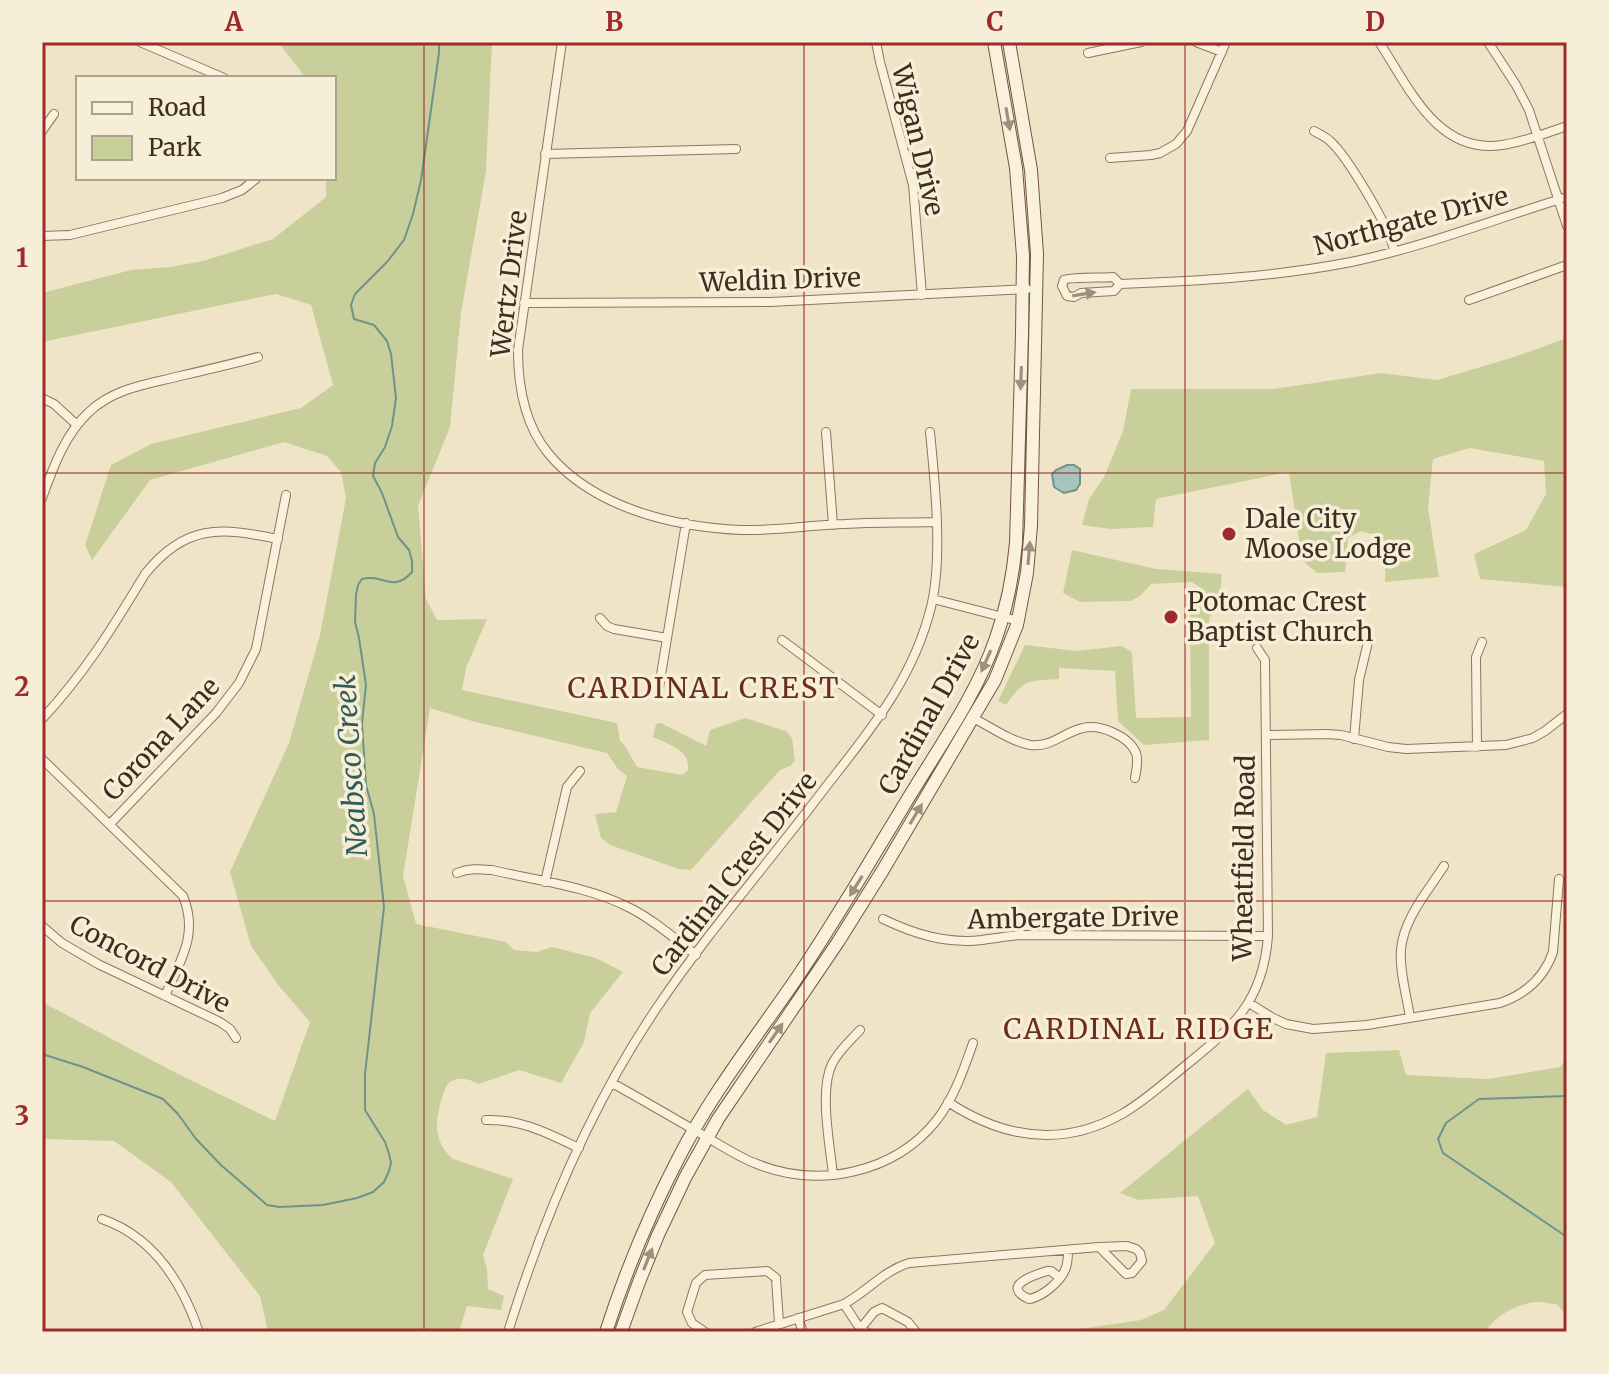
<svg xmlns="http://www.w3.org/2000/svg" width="1609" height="1374" viewBox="0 0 1609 1374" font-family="Merriweather,serif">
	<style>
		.green { fill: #c9cf9b }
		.water { fill: #a9c4bc; stroke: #6f938a; stroke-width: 2 }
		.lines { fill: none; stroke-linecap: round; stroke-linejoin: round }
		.stream { stroke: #6f938a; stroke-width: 2 }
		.minor-casing { stroke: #8d765c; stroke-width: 10 }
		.secondary-casing { stroke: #6f573f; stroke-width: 14 }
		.minor { stroke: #faf1dc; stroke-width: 8 }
		.secondary { stroke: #faf1dc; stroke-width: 12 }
		.oneway { fill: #9c907e }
		.grid { fill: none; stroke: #9e2a2b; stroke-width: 2; stroke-opacity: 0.55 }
		.poi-dot { fill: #9e2a2b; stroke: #f7eed8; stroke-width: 3 }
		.labels { text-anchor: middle; stroke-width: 7; stroke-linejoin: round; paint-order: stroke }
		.street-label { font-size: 26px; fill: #3d2e20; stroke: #f7eed8 }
		.poi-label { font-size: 26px; fill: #3d2e20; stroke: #f7eed8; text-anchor: start }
		.neighbourhood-label { font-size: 28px; letter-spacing: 2px; fill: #6b2e1e; stroke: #f7eed8 }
		.water-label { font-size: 28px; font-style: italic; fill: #2f5d5a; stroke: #f7eed8 }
		.neatline { fill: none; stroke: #9e2a2b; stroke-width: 3 }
		.grid-label { font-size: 26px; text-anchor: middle; font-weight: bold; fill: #9e2a2b }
	</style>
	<rect width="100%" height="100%" fill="#f0e4c8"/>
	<path class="green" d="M278,42H492L486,171L461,313L450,427L418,506L426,599L437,620L487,619L466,668L462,690L617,723L620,741L625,746L637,767L682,775L688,770C690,749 669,745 653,737L656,724L661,723L706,746L710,730L745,718L786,731L792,738L795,761L790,766L780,770L691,870L679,869L610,845L601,838L595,814L616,812L627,776L618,769L607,753L472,721L430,708L403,876L416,924L506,942L514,950L537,952L552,947L596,958L623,972L590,1013L584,1042L561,1083L519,1070L479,1084C471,1080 462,1077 454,1080C447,1082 445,1089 443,1095C435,1118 432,1141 453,1159L513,1179L483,1255L487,1269L488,1289L504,1296L501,1310L467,1306L459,1332H268L260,1296L171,1182L114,1141L42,1139V1002L176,1073L275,1121L310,1022L279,986L251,946L230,872L289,743L320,635L346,498L341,472L327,456L284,442L150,480L92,560L85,545L111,465L151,444L301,408L333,385L311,305L276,294L42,342V293L131,270L171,267L203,261L273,239L326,197V178H334V78H306Z
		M1567,338V587L1480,579L1474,554L1526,530L1546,494L1544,461L1470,448L1433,459L1428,508L1439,577L1385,582L1386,553L1378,536L1361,531L1348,538L1345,572L1317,573L1302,560L1289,472L1156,499L1153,527L1111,529L1082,525L1089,499L1104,477L1123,431L1131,389H1274L1381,373L1437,380L1514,357Z
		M1072,550L1156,569L1222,574L1219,604L1209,619V740L1144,745L1118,721L1115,671L1059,668V679C1028,681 1024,679 1006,705L998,701L1025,645L1077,651L1121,646L1129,650L1132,653L1136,718L1191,717L1190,614L1201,600L1202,589L1192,582L1151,584L1141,595L1131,601L1080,602L1063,593Z
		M1399,1050L1406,1075L1488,1079L1560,1067L1567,1057V1316L1557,1304C1550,1304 1543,1302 1537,1302C1519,1303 1494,1316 1486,1332H1077L1087,1328L1141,1320L1164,1310L1215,1243L1198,1196L1138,1200L1120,1193L1248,1089L1263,1110L1286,1125L1317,1117L1326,1053Z"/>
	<path class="water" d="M1067,465H1074L1080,469V484L1076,490L1064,493L1054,487L1052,474L1056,470Z"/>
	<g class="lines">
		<path class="stream" d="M42,1054L83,1067L163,1099L178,1114L196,1139L221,1165L267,1205L279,1207L323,1205L357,1198L373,1192L384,1182L389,1171L391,1163L389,1154L385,1142L365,1110V1074L384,907L374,814L366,785L362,723L366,685L359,638L355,622L356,595L358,585L362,579C383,573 392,594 412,572V561L409,550L398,537L382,493L373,476L375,463L385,447L392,426L396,398L391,354L387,341L374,325L354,319L351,305L355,294L387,262L404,240L413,214L421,180L439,53V42
			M1567,1096L1479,1099L1446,1123L1438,1139L1443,1153L1567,1237"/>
		<defs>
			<path id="minor" d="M140,42L224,78
				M562,42L518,350C518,385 525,425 548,453C593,508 674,527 741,530C776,531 810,525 845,524C875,522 905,523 936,522
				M876,42L880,62L913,185L922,295
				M1196,42L1222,52
				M1379,42C1409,87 1437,155 1502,145C1524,142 1546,133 1567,126
				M1488,42L1516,85L1529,110L1567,226
				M1088,53L1141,42
				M42,131L54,114
				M1314,131C1319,134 1326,137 1330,141C1347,156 1391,229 1394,251
				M545,154L736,149
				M1110,158L1151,155L1160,153L1176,144L1187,131L1226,42
				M42,236L70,235L222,198L242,190L257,178
				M1120,284L1114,291L1081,293L1074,297L1067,296L1062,286C1063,284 1063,282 1064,280C1068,277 1105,278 1113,277L1120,284C1198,281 1274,277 1351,262C1424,247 1495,219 1567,197
				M1469,300L1567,265
				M524,303L770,302L1027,289
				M42,398L54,404L77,425
				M826,432L833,525
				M42,498C53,468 65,434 89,412C114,388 148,384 180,376C206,370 232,364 258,357
				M933,599L1018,621
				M600,618L607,626L614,629L667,638
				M782,640L882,715
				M659,687L686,523
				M973,718C991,727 1010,741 1030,745C1051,748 1064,732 1083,728C1100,724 1129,736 1136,753C1139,761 1136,771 1135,778
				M42,719C85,673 113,627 145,574C185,524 220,527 278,539
				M1267,735L1327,734L1341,735L1388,747L1406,749L1506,745L1533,738L1545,731L1567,714
				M1354,739L1359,680L1368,642
				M1477,747L1476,657L1482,642
				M42,759L183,896C199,935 180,961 165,996
				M110,824L216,713L239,683L256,649L286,495
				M457,873C469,868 479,869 492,870C538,881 588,886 630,908C654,920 675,939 696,955
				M545,882L567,787L580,771
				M883,919C914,934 946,944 982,940C995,938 1007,936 1020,935L1268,936
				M42,926L62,943L98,964L220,1022L230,1029L236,1038
				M1249,1003L1273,1018L1286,1024L1313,1029L1367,1025L1500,1003C1526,994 1544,978 1553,952L1559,879
				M1410,1018C1407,996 1399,971 1401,949C1404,918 1428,891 1444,866
				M612,1083C643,1100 673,1118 703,1135C721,1145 738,1157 757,1164C819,1189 894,1173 936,1121C954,1098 964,1069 973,1043
				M948,1102C1003,1138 1062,1148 1122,1114C1145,1101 1165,1082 1185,1066C1233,1027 1263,1002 1268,936L1265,660L1257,648
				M486,1120C522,1119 547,1133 579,1148
				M833,1175C830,1145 819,1091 832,1064C839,1050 850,1041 860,1030
				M102,1219C154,1237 182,1282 199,1332
				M1060,1278L1051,1271H1047C1034,1275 1000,1286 1029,1299C1042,1297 1060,1282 1065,1270C1068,1264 1068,1257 1068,1250
				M844,1304L857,1324L866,1332
				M798,1318L803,1332
				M861,1328L874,1312L882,1308L908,1322L916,1332
				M508,1332C543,1219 590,1107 656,1009C707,933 770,861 825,788C870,730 913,680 931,607C943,558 935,483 930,432
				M705,1332L692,1323L687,1312L696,1283L705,1275L767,1271L776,1278L779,1323
				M755,1332L844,1304C868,1291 883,1271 909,1263L1099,1247L1126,1274L1132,1273L1142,1261L1140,1253L1136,1249L1127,1246L1099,1247"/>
			<path id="secondary" d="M606,1332C625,1273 649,1215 678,1159C710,1096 754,1040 794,982C833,925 867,866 903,807C935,753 976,697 996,638C1007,607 1013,576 1016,543L1022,334L1023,256L1016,168L994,42
				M621,1332L639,1282L658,1235L686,1176L718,1119L838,942L883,870L995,680L1017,625L1027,573L1031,526L1037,254L1031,170L1009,42"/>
		</defs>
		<use href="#minor" class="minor-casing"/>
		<use href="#secondary" class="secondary-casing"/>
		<use href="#minor" class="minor"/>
		<use href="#secondary" class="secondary"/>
	</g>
	<defs><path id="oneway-solid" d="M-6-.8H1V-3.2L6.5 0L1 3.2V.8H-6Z" transform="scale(2)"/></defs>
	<g class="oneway">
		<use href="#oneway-solid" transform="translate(1008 119) rotate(80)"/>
		<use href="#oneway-solid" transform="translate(1084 294) rotate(-9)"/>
		<use href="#oneway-solid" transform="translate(1021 378) rotate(92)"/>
		<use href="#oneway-solid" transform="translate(1029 553) rotate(-85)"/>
		<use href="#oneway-solid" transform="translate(986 661) rotate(114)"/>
		<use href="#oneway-solid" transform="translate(916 814) rotate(-59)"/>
		<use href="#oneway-solid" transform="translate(856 886) rotate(122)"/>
		<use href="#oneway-solid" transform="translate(776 1033) rotate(-55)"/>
		<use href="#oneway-solid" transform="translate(648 1259) rotate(-68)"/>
	</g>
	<path class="grid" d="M424,42V1332M804,42V1332M1185,42V1332M42,473H1567M42,901H1567"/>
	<g class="poi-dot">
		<circle cx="1229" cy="534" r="8"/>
		<circle cx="1171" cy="617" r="8"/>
	</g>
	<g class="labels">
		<g class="street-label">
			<text transform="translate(918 140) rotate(77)" y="9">Wigan Drive</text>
			<text transform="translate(1411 221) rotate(-15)" y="9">Northgate Drive</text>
			<text transform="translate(780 280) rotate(-2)" y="9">Weldin Drive</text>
			<text transform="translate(509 284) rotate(-83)" y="9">Wertz Drive</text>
			<text transform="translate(929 714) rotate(-61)" y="9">Cardinal Drive</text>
			<text transform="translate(161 739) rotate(-47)" y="9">Corona Lane</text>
			<text transform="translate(1244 858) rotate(-89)" y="9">Wheatfield Road</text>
			<text transform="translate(734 874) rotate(-52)" y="9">Cardinal Crest Drive</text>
			<text transform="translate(1073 918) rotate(-1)" y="9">Ambergate Drive</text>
			<text transform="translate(150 964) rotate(28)" y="9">Concord Drive</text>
		</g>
		<g class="poi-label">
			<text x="1245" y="528">Dale City<tspan x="1245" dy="30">Moose Lodge</tspan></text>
			<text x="1187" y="611">Potomac Crest<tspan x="1187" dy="30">Baptist Church</tspan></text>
		</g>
		<g class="neighbourhood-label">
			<text x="704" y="698">CARDINAL CREST</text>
			<text x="1139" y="1039">CARDINAL RIDGE</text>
		</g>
		<g class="water-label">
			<text transform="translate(351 766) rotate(-94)" y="10">Neabsco Creek</text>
		</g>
	</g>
	<rect width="1609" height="1374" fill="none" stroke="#f7eed8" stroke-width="88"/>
	<rect x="76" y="76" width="260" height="104" fill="#f7eed8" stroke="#ada18e" stroke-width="2"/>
	<rect x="92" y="102" width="40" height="12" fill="#faf1dc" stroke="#ada18e" stroke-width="2"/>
	<text x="148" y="116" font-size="24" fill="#3d2e20">Road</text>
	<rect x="92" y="136" width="40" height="24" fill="#c9cf9b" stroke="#ada18e" stroke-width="2"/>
	<text x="148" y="156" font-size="24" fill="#3d2e20">Park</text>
	<rect x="44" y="44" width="1521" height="1286" class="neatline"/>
	<g class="grid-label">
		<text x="234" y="31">A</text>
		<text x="614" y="31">B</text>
		<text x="995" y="31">C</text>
		<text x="1375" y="31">D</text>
		<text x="22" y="267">1</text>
		<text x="22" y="696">2</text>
		<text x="22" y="1125">3</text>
	</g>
</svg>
